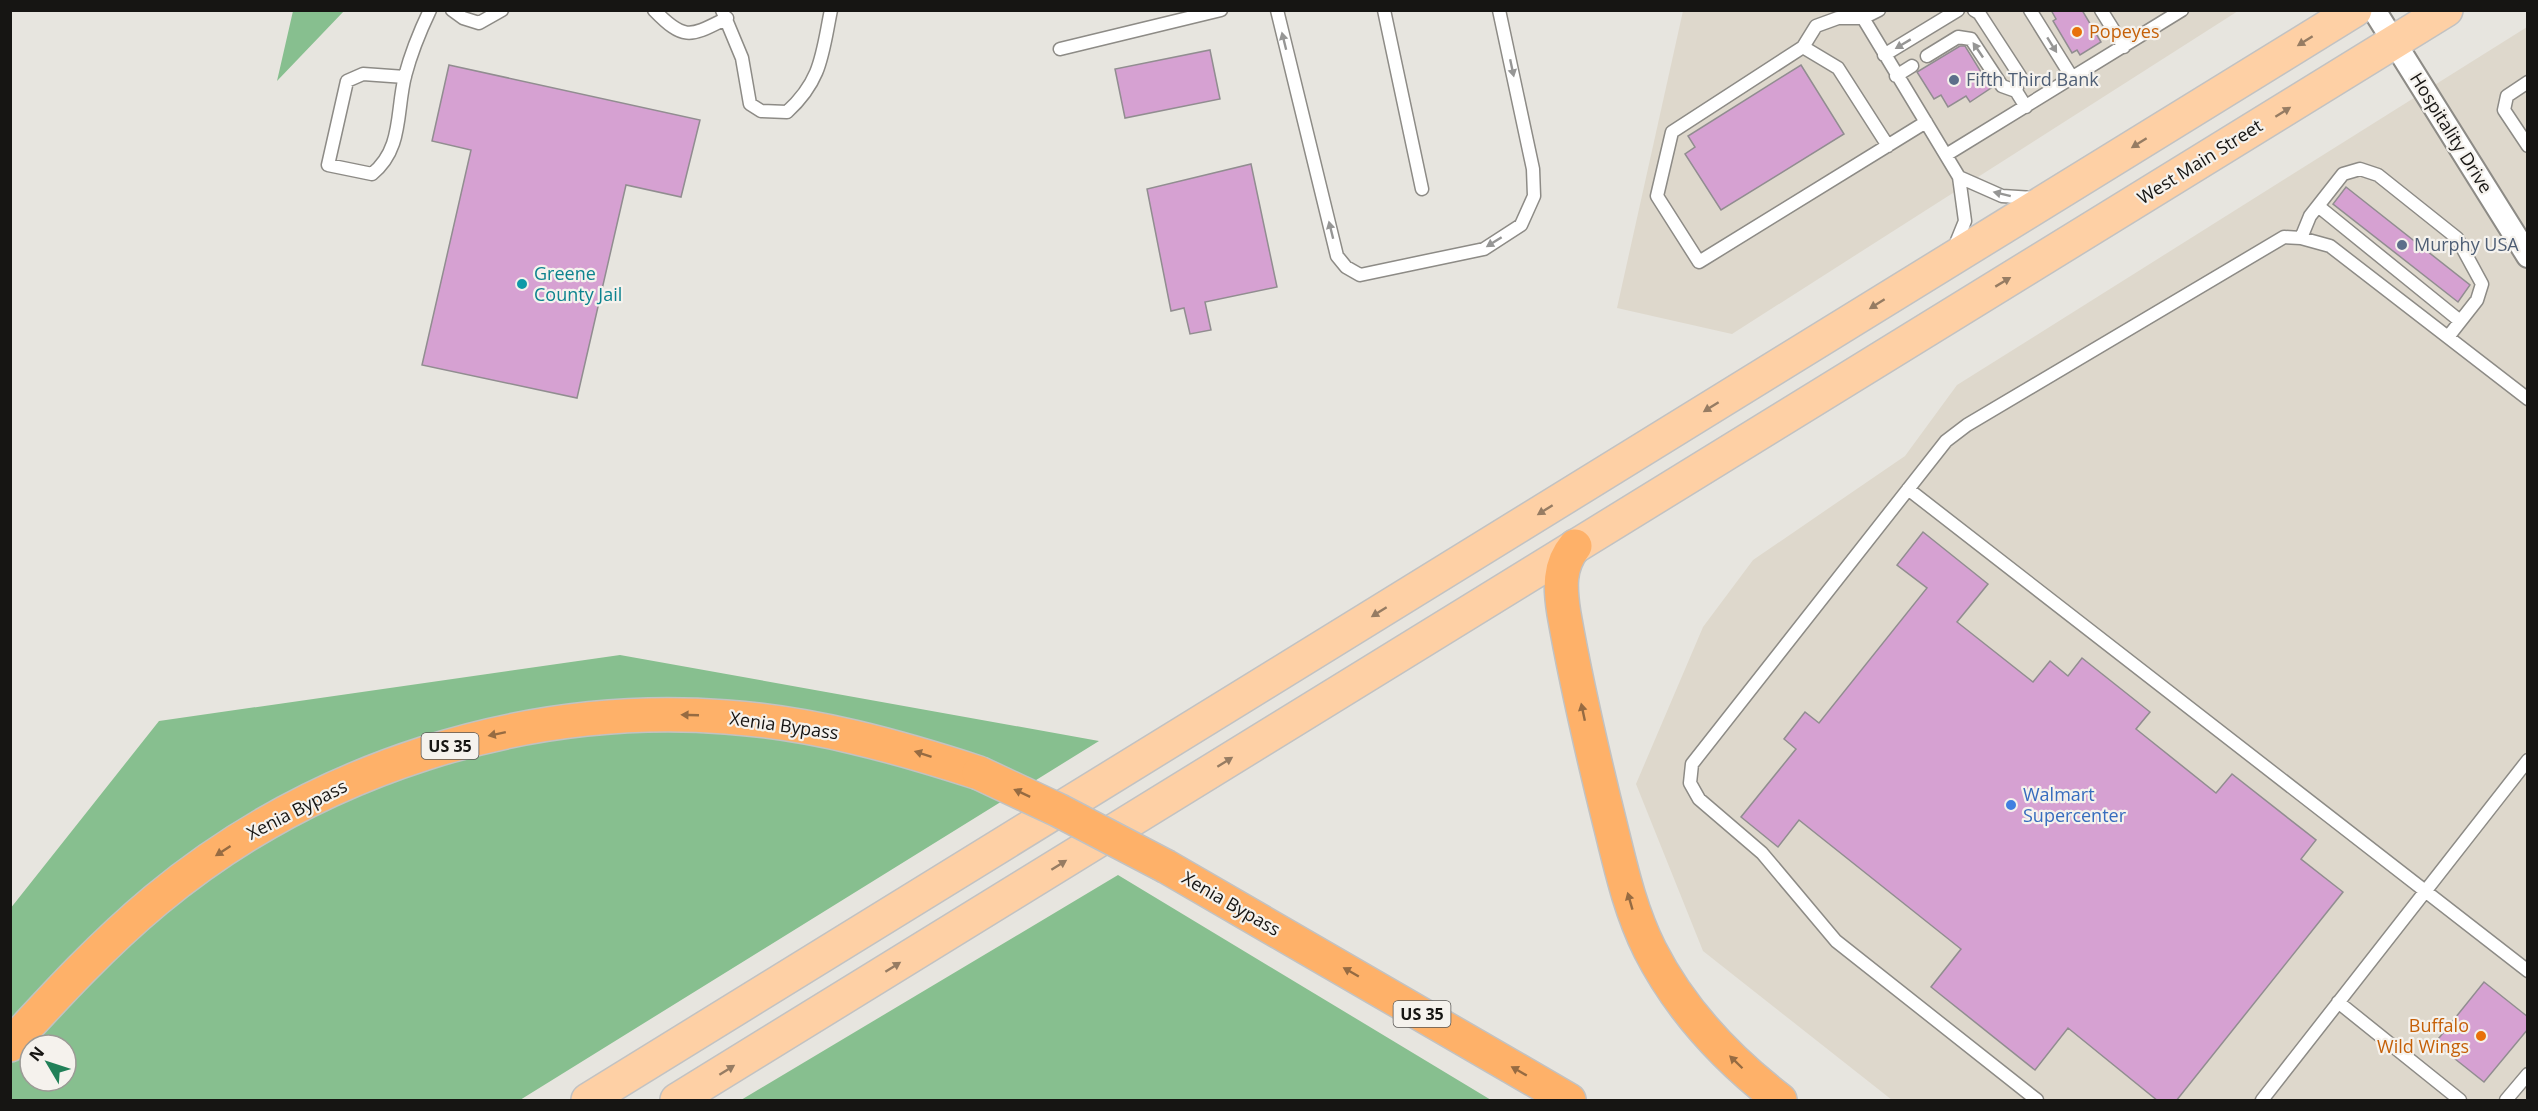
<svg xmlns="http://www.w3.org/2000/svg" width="2538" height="1111" viewBox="0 0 2538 1111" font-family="'Open Sans',sans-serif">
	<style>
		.built { fill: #ded8cc }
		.forest { fill: #87bf8f; fill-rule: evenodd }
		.building { fill: #d6a1d2; stroke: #918d90; stroke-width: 1.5 }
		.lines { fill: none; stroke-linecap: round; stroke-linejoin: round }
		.lane-casing { stroke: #8d8b86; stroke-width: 15 }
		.street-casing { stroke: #8d8b86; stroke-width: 26 }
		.primary-casing { stroke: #c2c2c2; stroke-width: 36 }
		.highway-casing { stroke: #c2c2c2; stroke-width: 36 }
		.lane { stroke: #fff; stroke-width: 12 }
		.street { stroke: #fff; stroke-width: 22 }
		.primary { stroke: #fed0a5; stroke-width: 33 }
		.highway { stroke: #feb169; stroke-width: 33 }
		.highway-bridge-casing { stroke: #c2c2c2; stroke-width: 36; stroke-linecap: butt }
		.highway-bridge { stroke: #feb169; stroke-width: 33 }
		.oneway { fill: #969695 }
		.oneway2 { fill: #967c63 }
		.oneway3 { fill: #966b42 }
		.food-dot { fill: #e8710a; stroke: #f5f2ed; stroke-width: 2 }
		.service-dot { fill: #5c6f8a; stroke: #f5f2ed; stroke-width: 2 }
		.culture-dot { fill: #0f9aa8; stroke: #f5f2ed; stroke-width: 2 }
		.shop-dot { fill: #3f7fe0; stroke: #f5f2ed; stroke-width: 2 }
		.labels { text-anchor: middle; stroke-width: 4.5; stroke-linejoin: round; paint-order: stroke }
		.shield { fill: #f5f2ed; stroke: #595754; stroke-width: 1.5 }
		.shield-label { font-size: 16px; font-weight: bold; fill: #161513 }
		.food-label { font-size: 18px; fill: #c56008; stroke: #f5f2ed; text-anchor: start }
		.service-label { font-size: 18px; fill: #4e5e75; stroke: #f5f2ed; text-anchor: start }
		.street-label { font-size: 18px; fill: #161513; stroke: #f5f2ed }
		.culture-label { font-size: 18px; fill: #0d838f; stroke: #f5f2ed; text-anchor: start }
		.shop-label { font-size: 18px; fill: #366cbe; stroke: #f5f2ed; text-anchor: start }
	</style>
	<rect width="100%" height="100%" fill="#e7e5df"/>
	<path class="built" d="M1683,11H2238L1732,334L1617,308Z
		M2527,27V1100H1892L1703,951L1636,784L1703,627L1753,560L1905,456L1957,385Z"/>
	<path class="forest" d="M293,11H344L277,81Z
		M620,655L1099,741L520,1100H11L10,909L159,721ZM30,1045H66V1081H30Z
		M1118,875L1491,1100H741Z"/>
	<path class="building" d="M2051,10H2082L2101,42L2080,55L2077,50L2072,53L2053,21L2056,19Z
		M1960,46H1965L1991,88L1970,102L1966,96L1948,107L1941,95L1934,99L1917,72Z
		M1210,50L1220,99L1125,118L1115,69Z
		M449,65L700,120L681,197L626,185L577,398L422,365L471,150L432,141Z
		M1801,65L1844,134L1721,210L1685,154L1695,147L1688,136Z
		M1251,164L1277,287L1205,302L1211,330L1190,334L1184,308L1171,311L1147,189Z
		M2346,187L2470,285L2458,302L2333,204Z
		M1923,532L1988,584L1957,622L2033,682L2050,661L2068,676L2082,658L2150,712L2136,729L2216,793L2232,774L2316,840L2301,859L2343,892L2176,1101H2158L2068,1028L2035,1070L1931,987L1961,949L1799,820L1778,847L1741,817L1796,749L1784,739L1805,712L1819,723L1927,588L1897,565Z
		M2484,982L2528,1017V1029L2484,1082L2435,1043Z"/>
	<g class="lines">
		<defs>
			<path id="lane" d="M452,10L463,18L479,23L502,10
				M654,10C685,42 691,36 727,18
				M722,10L742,58L750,104L761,111L787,112C822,80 822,54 831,10
				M1277,10L1337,256L1346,267L1360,275L1484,249L1521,225L1534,196L1533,169L1499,10
				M1384,10L1422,189
				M1879,10L1863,18L1959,177L1965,221L1954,248
				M1974,10L1979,13L2020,76L2016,91
				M2030,10L2073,79
				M2101,10L2124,47
				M1863,18H1838L1816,26L1803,47L1672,132L1657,196L1699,262L1926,122
				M1803,47L1838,68L1888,146
				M1060,49L1221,10
				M1884,55L1958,10
				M1927,56L1958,37L1971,39L2002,86L2016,91L2026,107
				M1896,76L1912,66
				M405,77L363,74L347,81L328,165L372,174C403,149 396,112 405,76C411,53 420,31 430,10
				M2528,82L2507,96L2504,110L2528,146
				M1946,155L2182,10
				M1959,177L2002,196L2035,198
				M2318,206L2460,321
				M2301,238L2310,216L2343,174L2360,169L2378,175L2457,238L2482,284L2477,300L2448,337
				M1908,489L2528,971
				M2338,1002L2460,1100
				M2037,1100L1836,941L1762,853L1699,799L1690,783L1692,764L1946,441L1967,425L2284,237L2301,238L2330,246L2528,399
				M2262,1100L2528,760
				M2506,1100L2528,1074"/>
			<path id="street" d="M2374,10L2528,256"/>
			<path id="primary" d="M588,1100L2355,10
				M677,1100L2446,10"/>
			<path id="highway" d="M1575,546C1558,566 1560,589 1564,614C1577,688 1594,760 1612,832C1622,873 1631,912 1650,950C1680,1009 1728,1060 1780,1100
				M1167,867L1569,1100
				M10,1045C57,994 103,944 156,900C314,769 522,702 726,717C813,723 896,746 979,773"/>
		</defs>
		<use href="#lane" class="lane-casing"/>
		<use href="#street" class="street-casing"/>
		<use href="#primary" class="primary-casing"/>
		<use href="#highway" class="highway-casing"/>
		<use href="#lane" class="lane"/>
		<use href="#street" class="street"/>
		<use href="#primary" class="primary"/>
		<use href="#highway" class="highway"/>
		<defs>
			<path id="highway-bridge" d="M979,773L1058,810L1167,867"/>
		</defs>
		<use href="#highway-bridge" class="highway-bridge-casing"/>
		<use href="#highway-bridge" class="highway-bridge"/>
	</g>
	<defs><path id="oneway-solid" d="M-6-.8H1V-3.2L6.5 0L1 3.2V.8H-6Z" transform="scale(1.5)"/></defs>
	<g class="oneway">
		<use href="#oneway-solid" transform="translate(1284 41) rotate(-104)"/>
		<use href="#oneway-solid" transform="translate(1903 44) rotate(149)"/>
		<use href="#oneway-solid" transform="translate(2052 45) rotate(58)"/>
		<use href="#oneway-solid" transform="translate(1978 50) rotate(-124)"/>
		<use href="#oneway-solid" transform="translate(1512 68) rotate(78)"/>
		<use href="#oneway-solid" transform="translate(2002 194) rotate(-166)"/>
		<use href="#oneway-solid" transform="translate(1331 230) rotate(-104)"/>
		<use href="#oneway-solid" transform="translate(1494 242) rotate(148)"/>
	</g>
	<g class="oneway2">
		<use href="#oneway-solid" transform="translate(2305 41) rotate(148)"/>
		<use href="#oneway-solid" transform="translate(2283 112) rotate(-32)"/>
		<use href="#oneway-solid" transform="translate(2139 143) rotate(148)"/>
		<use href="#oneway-solid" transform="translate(2003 282) rotate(-31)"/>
		<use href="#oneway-solid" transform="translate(1877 304) rotate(148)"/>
		<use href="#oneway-solid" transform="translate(1711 407) rotate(148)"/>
		<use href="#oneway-solid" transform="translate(1545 510) rotate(148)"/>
		<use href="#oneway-solid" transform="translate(1379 612) rotate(148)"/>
		<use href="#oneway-solid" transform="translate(1225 762) rotate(-32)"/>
		<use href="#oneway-solid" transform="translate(1059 865) rotate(-32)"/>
		<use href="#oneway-solid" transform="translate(893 967) rotate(-32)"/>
		<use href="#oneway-solid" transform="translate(727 1070) rotate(-32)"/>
	</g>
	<g class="oneway3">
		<use href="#oneway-solid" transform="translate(1583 712) rotate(-102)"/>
		<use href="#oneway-solid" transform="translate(690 715) rotate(-178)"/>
		<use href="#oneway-solid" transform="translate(497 734) rotate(168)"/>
		<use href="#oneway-solid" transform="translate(923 754) rotate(-162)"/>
		<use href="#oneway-solid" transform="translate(1022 793) rotate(-155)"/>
		<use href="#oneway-solid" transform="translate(223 851) rotate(147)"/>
		<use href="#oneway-solid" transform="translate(1630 901) rotate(-106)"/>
		<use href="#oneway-solid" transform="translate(1351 972) rotate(-150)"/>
		<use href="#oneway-solid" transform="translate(1736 1062) rotate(-136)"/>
		<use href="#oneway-solid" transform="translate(1519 1071) rotate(-150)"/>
	</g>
	<g class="food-dot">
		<circle cx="2077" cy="32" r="6"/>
		<circle cx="2481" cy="1036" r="6"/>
	</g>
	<g class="service-dot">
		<circle cx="1954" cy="80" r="6"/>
		<circle cx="2402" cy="245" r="6"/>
	</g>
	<circle class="culture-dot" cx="522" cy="284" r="6"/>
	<circle class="shop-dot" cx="2011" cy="805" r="6"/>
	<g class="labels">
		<g class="shield">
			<rect x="421.5" y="733" width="57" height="26" rx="4.5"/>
			<rect x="1393.5" y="1001" width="57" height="26" rx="4.5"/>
		</g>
		<g class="shield-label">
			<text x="450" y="752">US 35</text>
			<text x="1422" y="1020">US 35</text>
		</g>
		<g class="food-label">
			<text x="2089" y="38">Popeyes</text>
			<text x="2469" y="1032" text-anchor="end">Buffalo<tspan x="2469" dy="21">Wild Wings</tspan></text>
		</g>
		<g class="service-label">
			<text x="1966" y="86">Fifth Third Bank</text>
			<text x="2414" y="251">Murphy USA</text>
		</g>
		<g class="street-label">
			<text transform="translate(2451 133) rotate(58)" y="6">Hospitality Drive</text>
			<text transform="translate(2200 162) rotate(-32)" y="6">West Main Street</text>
			<text transform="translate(784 726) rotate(8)" y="6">Xenia Bypass</text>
			<text transform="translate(297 810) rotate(-27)" y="6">Xenia Bypass</text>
			<text transform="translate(1231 904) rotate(30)" y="6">Xenia Bypass</text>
		</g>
		<g class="culture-label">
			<text x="534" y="280">Greene<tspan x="534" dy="21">County Jail</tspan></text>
		</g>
		<g class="shop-label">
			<text x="2023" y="801">Walmart<tspan x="2023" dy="21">Supercenter</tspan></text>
		</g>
	</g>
	<rect width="2538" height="1111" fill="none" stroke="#161513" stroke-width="24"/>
	<g transform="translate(48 1063) rotate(309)"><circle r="28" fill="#f5f2ed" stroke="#9c9a96" stroke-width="1.5"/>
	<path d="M0-4.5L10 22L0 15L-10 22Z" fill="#218058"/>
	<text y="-9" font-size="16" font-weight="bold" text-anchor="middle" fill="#161513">N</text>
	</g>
</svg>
